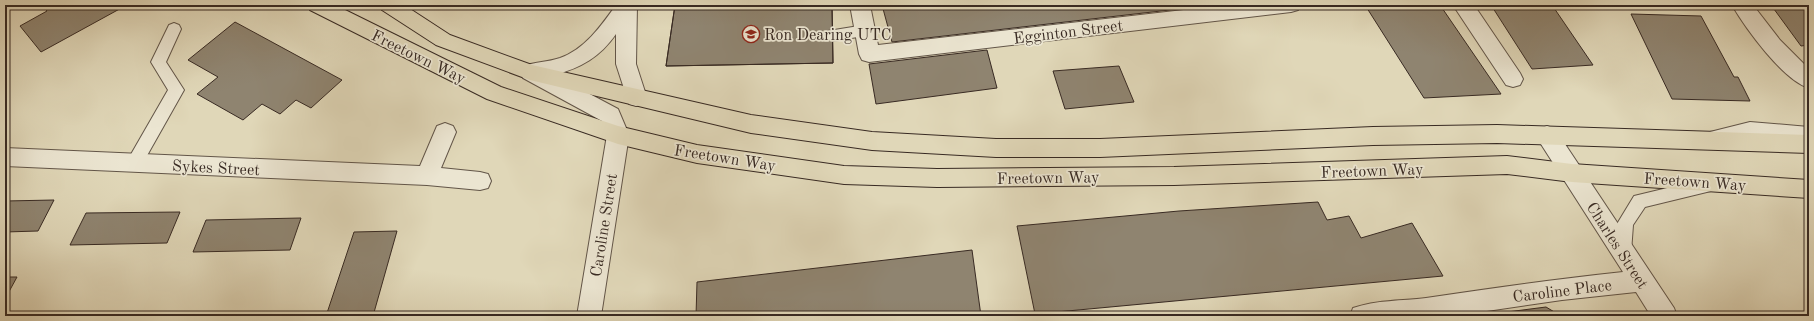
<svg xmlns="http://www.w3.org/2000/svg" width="1814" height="321" viewBox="0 0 1814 321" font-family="'Old Standard TT',serif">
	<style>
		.building { fill: #8f8470; stroke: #382a23 }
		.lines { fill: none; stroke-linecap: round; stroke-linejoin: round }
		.lane-casing { stroke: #625548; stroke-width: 2 }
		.street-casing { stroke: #625548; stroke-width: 2 }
		.highway-casing { stroke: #382a23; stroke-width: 2 }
		.lane { fill: #ebe5d1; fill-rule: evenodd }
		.street { fill: #ebe5d1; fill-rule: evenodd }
		.highway { fill: #e0d7b8; fill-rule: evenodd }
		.labels { text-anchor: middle; stroke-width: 3.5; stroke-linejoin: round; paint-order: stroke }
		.street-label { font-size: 16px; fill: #382a23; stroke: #ebe5d1 }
		.poi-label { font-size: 16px; fill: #382a23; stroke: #ebe5d1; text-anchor: start }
	</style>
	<rect width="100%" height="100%" fill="#e0d7b8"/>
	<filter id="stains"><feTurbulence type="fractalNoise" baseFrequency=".005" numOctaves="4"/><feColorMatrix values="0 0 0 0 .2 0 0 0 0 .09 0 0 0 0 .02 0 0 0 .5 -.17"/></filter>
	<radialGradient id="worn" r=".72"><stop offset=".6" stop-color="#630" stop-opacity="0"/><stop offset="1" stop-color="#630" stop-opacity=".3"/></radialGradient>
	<path class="building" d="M42,5H125V6L41,52L20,26L47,11Z
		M675,5H832L833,63L666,66Z
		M675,5H832L833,63L666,66Z
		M882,5H1213L892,42Z
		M1365,5H1440L1501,94L1424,98Z
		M1491,5H1552L1593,65L1532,69Z
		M1771,5H1809V45L1801,46Z
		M1631,14L1701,16L1734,77H1738L1750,101L1672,99Z
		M235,22L342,80L311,108L296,100L280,114L262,104L243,120L197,94L218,77L188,60Z
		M987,50L997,88L876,104L869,64Z
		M1119,66L1134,102L1065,109L1053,71Z
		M54,200L38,231L5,232V201Z
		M1318,202L1327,220L1349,216L1361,238L1412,223L1443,276L1035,314L1017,226L1179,211Z
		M180,212L167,243L70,245L86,213Z
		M301,218L290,250L193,252L206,220Z
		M397,231L373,316H326L354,232Z
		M972,250L981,316H696L697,282Z
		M5,277H17L5,299Z
		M1546,307L1561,316H1476Z"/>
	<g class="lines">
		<defs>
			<path id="lane" d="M174,23L179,25L181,29L166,62L184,90L140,168L134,170L128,168L126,163L168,90L151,62L169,25Z
				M865,25L870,27L872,31L870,35L833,41L828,39L826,35L828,31Z
				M1750,122L1809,127V139L1750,134L1712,144L1706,143L1704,138L1706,133Z
				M1709,178L1715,180L1717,185L1715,190L1645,207L1633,225L1631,252L1629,257L1623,259L1617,257L1615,252L1617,224L1634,196Z"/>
			<path id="street" d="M616,5H637L636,64L647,98L643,104L636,106L629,104L616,64V34C600,57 581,68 554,75L618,109L629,135L601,316H577L607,135L602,121L523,78L520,72L523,66C535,62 548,62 560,58C585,49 601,26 616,5Z
				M850,5H870L878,45L1227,5H1301L1298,10L1291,12L869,62L862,60L859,54Z
				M1453,5H1474L1520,73L1523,79L1520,85L1513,87L1506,85Z
				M1732,5H1753L1780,40L1809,69V88C1783,80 1746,29 1732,5Z
				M445,123L453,126L456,132L441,168L480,172L488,174L491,181L488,188L480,190L427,185L5,166V148L420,166L437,126Z
				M1547,126L1555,129L1674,308L1677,316H1651L1636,292L1562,300L1453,316H1350L1353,308C1375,300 1403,301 1426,298C1492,288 1557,279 1623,272L1539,141L1536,135L1539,129Z"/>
			<path id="highway" d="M307,5H335L501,87L618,126L697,145L844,166L937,169L1174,167L1507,156L1572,164L1809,180V198L1572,182L1507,174L1174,185L937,187L844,184L697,163L618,144L487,99L310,10Z
				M379,5H404L450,35L532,65L751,115L872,132L996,139H1100L1373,127L1497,125L1809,135V153L1497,143L1373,145L1100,157H996L872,150L751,133L530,80L436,45L382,10Z"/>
		</defs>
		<use href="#lane" class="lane-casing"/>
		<use href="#street" class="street-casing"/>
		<use href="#highway" class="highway-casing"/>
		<use href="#lane" class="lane"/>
		<use href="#street" class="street"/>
		<use href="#highway" class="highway"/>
	</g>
	<defs>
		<symbol id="school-ring" viewBox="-11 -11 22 22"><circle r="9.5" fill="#ebe5d1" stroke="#8f2418" stroke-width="1.5"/><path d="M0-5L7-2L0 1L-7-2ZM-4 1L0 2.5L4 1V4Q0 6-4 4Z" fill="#8f2418"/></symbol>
	</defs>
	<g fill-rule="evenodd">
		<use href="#school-ring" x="741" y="24" width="20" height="20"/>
	</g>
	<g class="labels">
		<g class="street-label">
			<text transform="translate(1068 31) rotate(-7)" y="6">Egginton Street</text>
			<text transform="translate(419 56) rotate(26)" y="6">Freetown Way</text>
			<text transform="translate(725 157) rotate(9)" y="6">Freetown Way</text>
			<text transform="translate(216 167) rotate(3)" y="6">Sykes Street</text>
			<text transform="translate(1372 170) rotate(-2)" y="6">Freetown Way</text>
			<text transform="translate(1048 177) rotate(-1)" y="6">Freetown Way</text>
			<text transform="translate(1695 181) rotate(4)" y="6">Freetown Way</text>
			<text transform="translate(603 225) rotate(-81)" y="6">Caroline Street</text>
			<text transform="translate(1618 245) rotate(57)" y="6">Charles Street</text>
			<text transform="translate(1562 290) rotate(-7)" y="6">Caroline Place</text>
		</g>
		<g class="poi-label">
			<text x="764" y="40">Ron Dearing UTC</text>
		</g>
	</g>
	<rect width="1814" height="321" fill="none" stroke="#e0d7b8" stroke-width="20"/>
	<rect x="6" y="6" width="1802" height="309" fill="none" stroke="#382a23" stroke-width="2"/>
	<rect x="10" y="10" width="1794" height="301" fill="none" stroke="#382a23"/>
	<rect width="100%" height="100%" filter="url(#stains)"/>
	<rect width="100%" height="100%" fill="url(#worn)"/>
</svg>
